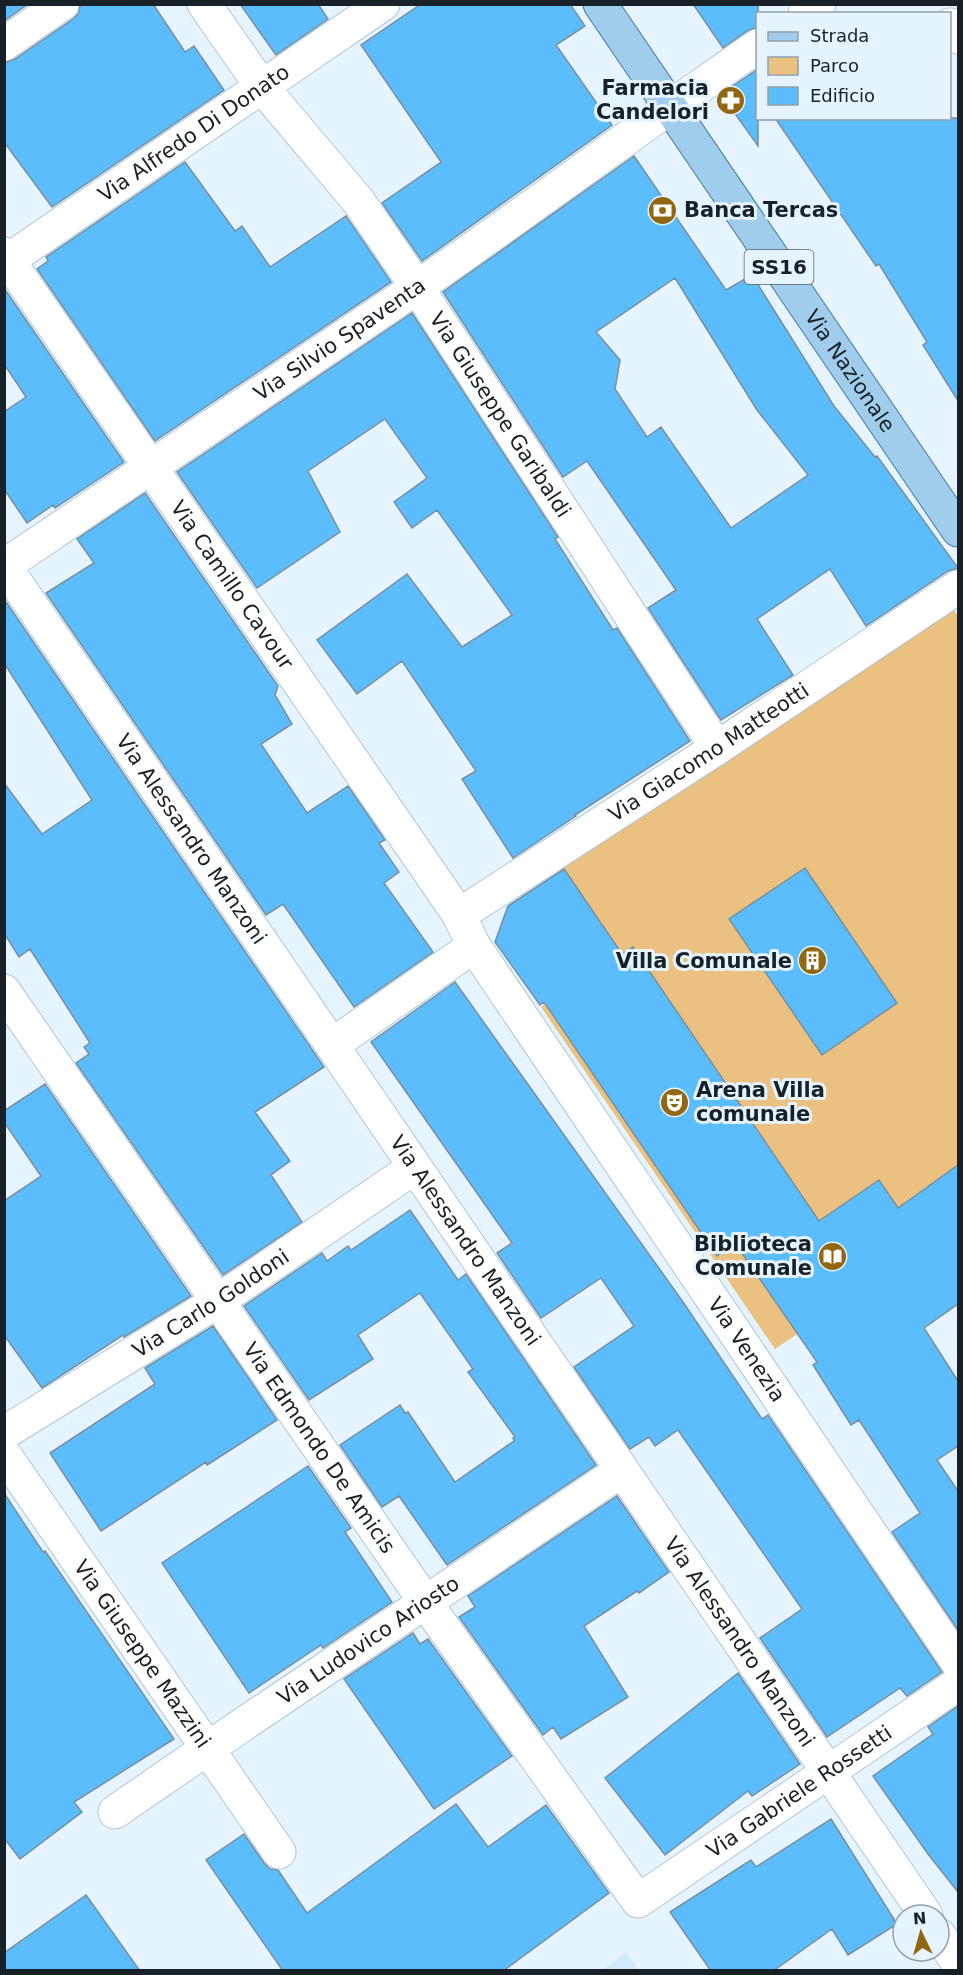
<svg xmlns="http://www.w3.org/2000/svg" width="963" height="1975" viewBox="0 0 963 1975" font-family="'DejaVu Sans',sans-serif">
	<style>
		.built { fill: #d1eafd }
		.green { fill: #eac181 }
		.building { fill: #5cbdfc; stroke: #788f9f; stroke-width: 1.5; fill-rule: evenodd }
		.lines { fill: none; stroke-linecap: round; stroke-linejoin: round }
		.street-casing { stroke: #afc7d9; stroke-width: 35 }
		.primary-casing { stroke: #477b9e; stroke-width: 35 }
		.street { stroke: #fff; stroke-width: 33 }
		.primary { stroke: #a0cdeb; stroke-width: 33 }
		.labels { text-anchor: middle; stroke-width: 6; stroke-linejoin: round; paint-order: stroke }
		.shield { fill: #e5f4ff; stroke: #566068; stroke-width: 1.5 }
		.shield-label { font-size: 20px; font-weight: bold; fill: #182128 }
		.poi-label { font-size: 21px; font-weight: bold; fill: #182128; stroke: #e5f4ff; text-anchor: end }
		.street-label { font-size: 21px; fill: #182128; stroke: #e5f4ff }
	</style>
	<rect width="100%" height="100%" fill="#e5f4ff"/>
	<path class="built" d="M626,1952L639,1970H602Z"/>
	<path class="green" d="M949,603L958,616V1225L775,1349L541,1007L619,954L560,867Z"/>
	<path class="building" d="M4,4H28L4,21Z
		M80,4H153L185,52L194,46L224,90L52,207L4,142V63L15,59L73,19L79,13Z
		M240,4H318L328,19L276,55Z
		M421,4H570L585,26L556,45L612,125L422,261L382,203L441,162L361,45Z
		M693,4H758V27L747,31L723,48Z
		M758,69V146L721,94Z
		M775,118H958V401L923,345L927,342L879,264L876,266Z
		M634,156L726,290L752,275L834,406L875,457L877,456L958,568L948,571L866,626L830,569L757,619L793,675L721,720L648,608L676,590L587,461L563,477L443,292ZM675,278L757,410L808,475L731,528L661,427L647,437L615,389L620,360L596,332Z
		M185,162L235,231L242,226L270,267L346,216L391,282L155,441L37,269L48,261L46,257Z
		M6,291L124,462L55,508L53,505L27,523L4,489V412L26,397L4,364V292Z
		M412,313L558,537L555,539L613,630L617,628L690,741L575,815L576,816L513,858L462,779L476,771L402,661L357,694L317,640L407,574L462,647L512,615L437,510L412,528L394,502L427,478L385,419L308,471L340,532L257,588L177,472Z
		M145,493L278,686L275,695L292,724L261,744L307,813L348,786L385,840L379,843L399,872L384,883L433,952L354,1007L283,904L266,915L46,593L94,563L77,539Z
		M4,599L324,1067L255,1112L290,1161L271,1175L302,1222L223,1275L76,1063L89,1054L84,1047L90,1043L30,949L19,957L4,933V783L42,834L92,800L4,663Z
		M805,868L897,1003L822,1055L729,919Z
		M564,869L622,954L633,947L819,1221L879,1180L898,1208L958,1165V1304L924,1328L958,1381V1446L937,1460L958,1491V1630L892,1532L920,1513L859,1420L851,1425L813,1365L817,1362L735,1243L717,1256L544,1002L540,1005L495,942L508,906Z
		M455,982L683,1302L762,1419L768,1415L942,1672L907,1696L900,1688L827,1737L760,1638L802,1609L678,1430L655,1446L649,1437L630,1449L574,1367L634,1326L601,1278L541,1318L497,1253L512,1243L371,1042Z
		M45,1084L191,1296L124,1337L123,1335L42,1388L4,1335V1201L41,1176L4,1122V1111Z
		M410,1210L458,1280L466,1274L596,1465L447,1565L399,1496L382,1507L340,1445L400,1405L405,1413L408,1412L455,1482L514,1441L513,1438L515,1437L468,1372L473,1369L420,1293L358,1335L373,1359L309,1400L244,1306L322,1253L327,1261L348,1246L351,1250Z
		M213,1326L277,1420L207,1465L206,1462L101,1531L50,1453L155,1384L145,1368Z
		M308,1466L351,1528L345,1532L392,1602L323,1648L321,1645L249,1693L162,1563Z
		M4,1493L43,1552L45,1551L174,1739L74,1802L82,1812L20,1859L4,1838Z
		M617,1496L669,1572L639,1593L637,1591L584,1626L628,1697L561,1739L553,1727L543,1735L459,1617L475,1607L468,1596Z
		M413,1633L420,1644L428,1639L512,1756L434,1809L344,1679Z
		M738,1673L800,1764L752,1796L748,1791L665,1855L605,1778Z
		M958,1706V1892L928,1854L873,1776L933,1734L928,1727Z
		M456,1804L488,1847L546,1805L609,1893L503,1971H283L206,1860L244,1834L264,1863L270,1869L278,1870L307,1913Z
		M831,1819L897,1924L848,1955L832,1929L773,1971H711L670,1912L751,1860L756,1867Z
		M86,1895L140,1971H4V1953Z"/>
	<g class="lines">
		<defs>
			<g id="street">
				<path id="s1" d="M204,4L262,87L359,202L417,287L717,748"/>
				<path d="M805,14L819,4"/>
				<path d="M950,25L958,37"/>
				<path d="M4,44L62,4"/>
				<path id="s2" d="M4,254L459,915L474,946L958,1663"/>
				<path id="s3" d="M4,263L383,4"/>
				<path id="s4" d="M4,565L926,1915"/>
				<path id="s5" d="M4,566C141,472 279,381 416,288C531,209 642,125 758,46"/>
				<path id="s6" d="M459,915L717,748L958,587"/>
				<path id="s7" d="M4,991L426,1603L638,1901L958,1684"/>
				<path d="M332,1045L474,946"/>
				<path id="s8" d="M4,1433L218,1301L415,1167"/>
				<path id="s9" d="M4,1454L279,1852"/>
				<path id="s10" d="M115,1812C282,1696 453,1585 622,1470"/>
				<path d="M939,1935L958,1963"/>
			</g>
			<g id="primary">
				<path id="s11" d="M600,4L958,530"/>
			</g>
		</defs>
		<use href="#street" class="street-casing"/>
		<use href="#primary" class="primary-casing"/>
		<use href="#street" class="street"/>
		<use href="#primary" class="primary"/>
	</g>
	<defs>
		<symbol id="pharmacy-disc" viewBox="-11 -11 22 22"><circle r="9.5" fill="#926711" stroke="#e5f4ff"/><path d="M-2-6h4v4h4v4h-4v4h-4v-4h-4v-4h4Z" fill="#fff"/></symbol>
		<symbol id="bank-disc" viewBox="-11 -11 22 22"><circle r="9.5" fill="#926711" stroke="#e5f4ff"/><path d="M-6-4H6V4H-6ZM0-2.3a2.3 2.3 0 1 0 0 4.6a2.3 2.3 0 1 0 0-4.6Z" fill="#fff"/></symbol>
		<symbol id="building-disc" viewBox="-11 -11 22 22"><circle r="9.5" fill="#926711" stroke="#e5f4ff"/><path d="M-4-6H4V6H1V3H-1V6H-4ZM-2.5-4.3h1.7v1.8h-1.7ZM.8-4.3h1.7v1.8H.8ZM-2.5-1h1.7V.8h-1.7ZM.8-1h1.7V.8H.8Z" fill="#fff"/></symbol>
		<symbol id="theatre-disc" viewBox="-11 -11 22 22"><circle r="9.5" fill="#926711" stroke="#e5f4ff"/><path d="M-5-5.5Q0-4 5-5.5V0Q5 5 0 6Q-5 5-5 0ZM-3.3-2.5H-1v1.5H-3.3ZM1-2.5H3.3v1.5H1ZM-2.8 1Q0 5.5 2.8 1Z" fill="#fff"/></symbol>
		<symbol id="library-disc" viewBox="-11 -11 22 22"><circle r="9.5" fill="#926711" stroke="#e5f4ff"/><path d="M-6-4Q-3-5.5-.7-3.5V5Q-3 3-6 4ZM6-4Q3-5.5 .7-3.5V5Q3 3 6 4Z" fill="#fff"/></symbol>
	</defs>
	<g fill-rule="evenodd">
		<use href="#pharmacy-disc" x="714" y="84" width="33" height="33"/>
		<use href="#bank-disc" x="646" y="194" width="33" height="33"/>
		<use href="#building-disc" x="796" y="944" width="33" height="33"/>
		<use href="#theatre-disc" x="658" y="1086" width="33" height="33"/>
		<use href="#library-disc" x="816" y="1240" width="33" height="33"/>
	</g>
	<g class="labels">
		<rect class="shield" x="744.5" y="250" width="69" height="34" rx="4.5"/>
		<g class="shield-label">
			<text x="779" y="274">SS16</text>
		</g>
		<g class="poi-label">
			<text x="709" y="95">Farmacia<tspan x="709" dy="24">Candelori</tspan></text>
			<text x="684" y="217" text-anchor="start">Banca Tercas</text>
			<text x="792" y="968">Villa Comunale</text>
			<text x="696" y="1097" text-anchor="start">Arena Villa<tspan x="696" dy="24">comunale</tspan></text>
			<text x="812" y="1251">Biblioteca<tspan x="812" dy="24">Comunale</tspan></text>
		</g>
		<g class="street-label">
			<text dy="7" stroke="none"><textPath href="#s3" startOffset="230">Via Alfredo Di Donato</textPath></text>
			<text dy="7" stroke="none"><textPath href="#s5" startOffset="405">Via Silvio Spaventa</textPath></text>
			<text dy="7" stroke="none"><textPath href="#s11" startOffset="444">Via Nazionale</textPath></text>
			<text dy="7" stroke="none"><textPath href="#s1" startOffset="507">Via Giuseppe Garibaldi</textPath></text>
			<text dy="7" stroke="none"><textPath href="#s2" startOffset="402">Via Camillo Cavour</textPath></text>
			<text dy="7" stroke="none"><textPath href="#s6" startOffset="298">Via Giacomo Matteotti</textPath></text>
			<text dy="7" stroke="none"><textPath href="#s4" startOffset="332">Via Alessandro Manzoni</textPath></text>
			<text dy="7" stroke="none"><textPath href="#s4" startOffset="818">Via Alessandro Manzoni</textPath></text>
			<text dy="7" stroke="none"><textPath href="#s8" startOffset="244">Via Carlo Goldoni</textPath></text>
			<text dy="7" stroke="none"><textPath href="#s2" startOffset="1324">Via Venezia</textPath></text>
			<text dy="7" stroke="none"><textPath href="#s7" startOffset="555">Via Edmondo De Amicis</textPath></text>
			<text dy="7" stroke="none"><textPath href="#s10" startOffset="306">Via Ludovico Ariosto</textPath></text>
			<text dy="7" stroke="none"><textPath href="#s4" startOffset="1304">Via Alessandro Manzoni</textPath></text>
			<text dy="7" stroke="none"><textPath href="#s9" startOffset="243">Via Giuseppe Mazzini</textPath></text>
			<text dy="7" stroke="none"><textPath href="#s7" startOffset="1304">Via Gabriele Rossetti</textPath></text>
		</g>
	</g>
	<rect width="963" height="1975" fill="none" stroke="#182128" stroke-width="12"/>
	<rect x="756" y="12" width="195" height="108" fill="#e5f4ff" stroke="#93a0a9" stroke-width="1.5"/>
	<rect x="768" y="32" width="30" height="9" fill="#a0cdeb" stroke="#93a0a9" stroke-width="1.5"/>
	<text x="810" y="42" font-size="18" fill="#182128">Strada</text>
	<rect x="768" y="57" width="30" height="18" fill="#eac181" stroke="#93a0a9" stroke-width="1.5"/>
	<text x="810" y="72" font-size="18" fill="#182128">Parco</text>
	<rect x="768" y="87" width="30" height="18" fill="#5cbdfc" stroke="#93a0a9" stroke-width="1.5"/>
	<text x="810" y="102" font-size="18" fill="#182128">Edificio</text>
	<g transform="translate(921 1933) rotate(355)"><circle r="28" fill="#e5f4ff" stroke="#93a0a9" stroke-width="1.5"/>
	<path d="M0-4.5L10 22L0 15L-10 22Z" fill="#926711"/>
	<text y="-9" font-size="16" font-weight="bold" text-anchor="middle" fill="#182128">N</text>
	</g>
</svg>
